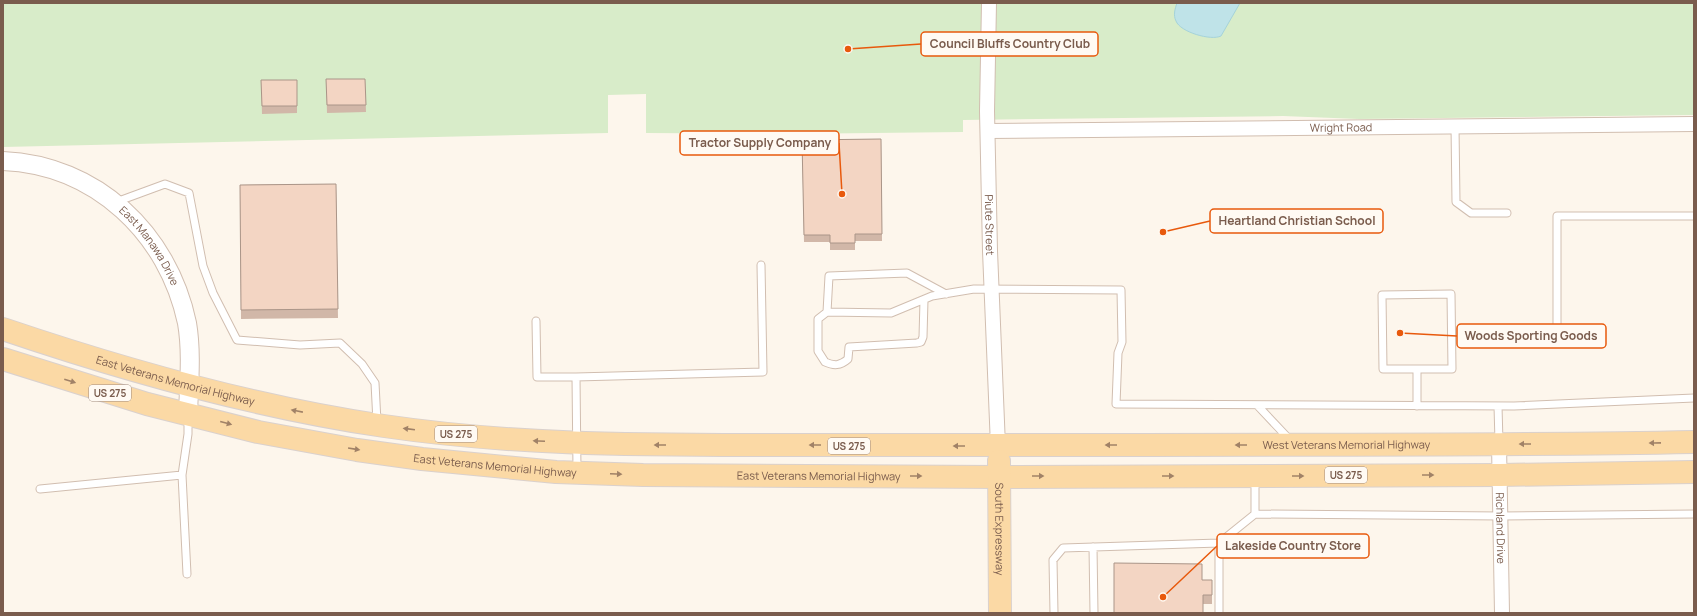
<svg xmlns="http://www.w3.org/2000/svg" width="1697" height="616" viewBox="0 0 1697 616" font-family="Manrope,sans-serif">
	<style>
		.green { fill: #d8ecc9 }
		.water { fill: #bfe3e8; stroke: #a5d3da }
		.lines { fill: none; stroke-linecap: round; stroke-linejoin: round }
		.service-casing { stroke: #d1beb0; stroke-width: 9 }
		.minor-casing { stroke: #d1beb0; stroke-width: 16 }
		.tertiary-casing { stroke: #d1beb0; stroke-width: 20 }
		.primary-casing { stroke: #dad1cd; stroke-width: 24 }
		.service { stroke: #fff; stroke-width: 7 }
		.minor { stroke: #fff; stroke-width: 14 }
		.tertiary { stroke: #fff; stroke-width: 18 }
		.primary { stroke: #fbd9a5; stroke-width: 22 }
		.wall { fill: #d1b7a8 }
		.building { fill: #f3d5c3; stroke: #aa9588 }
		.oneway { fill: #a18267 }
		.labels { text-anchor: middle; stroke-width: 3; stroke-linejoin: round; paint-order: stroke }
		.shield { fill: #fffaf3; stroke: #a28b7f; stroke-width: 1 }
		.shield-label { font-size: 10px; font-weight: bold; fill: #7a5c4d }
		.street-label { font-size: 11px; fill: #7a5c4d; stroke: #fffaf3 }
		.leader { fill: none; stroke: #e8590c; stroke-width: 1.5 }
		.callout-dot { fill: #e8590c; stroke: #fffaf3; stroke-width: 1.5 }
		.callout { fill: #fffaf3; stroke: #e8590c; stroke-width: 1.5 }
		.callout-label { font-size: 12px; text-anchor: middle; font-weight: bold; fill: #7a5c4d }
	</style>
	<rect width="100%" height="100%" fill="#fdf6ec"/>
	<path class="green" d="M3,3H1694V115L1359,119L1283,116L963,120V132L783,134L646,133V94L608,95V133L3,147Z"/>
	<path class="water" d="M1177,3H1240L1221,36C1211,41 1180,32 1176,21C1173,15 1175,9 1177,3Z"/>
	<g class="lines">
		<defs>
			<path id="service" d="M1455,126L1456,202L1471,213H1507
				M116,202L165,184L189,193L203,266L213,293L237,340L300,345L340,343L362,364L375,383L377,422
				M946,294L907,273L829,276L827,312L891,313L932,296L974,289L1121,290L1122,342L1118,353L1116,404L1514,406L1694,398
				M1451,294L1452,369H1383L1382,295Z
				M827,312L818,319V351L825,362C834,366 840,366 848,359L849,347L917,343L921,342L923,337L924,300
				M536,321L537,377H576
				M1557,330V216H1694
				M1417,369V406
				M1257,405L1290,440
				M1498,406L1499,442
				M577,470L576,377L763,372L761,265
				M1255,479V514L1501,516L1694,514
				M40,489L182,475
				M1219,543V613
				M1093,547L1094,613
				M187,574L182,475L188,434V418
				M1054,613L1053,560L1063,548L1219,543L1255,514"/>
			<g id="minor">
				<path id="s1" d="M989,3L987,111L990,251L998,446"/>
				<path id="s2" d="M988,131L1694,124"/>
				<path id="s3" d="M1499,444L1502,613"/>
			</g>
			<g id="tertiary">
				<path id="s4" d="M3,161C96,165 168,233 187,323C192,352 189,384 188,414"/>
			</g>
			<g id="primary">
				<path id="s5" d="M3,329C127,371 254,407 384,426C506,444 629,445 752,445C863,446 974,446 1086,445C1288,444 1491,446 1694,442"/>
				<path id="s6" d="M3,359L147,404L258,432L357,450L422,459L556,472L643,475L999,477L1500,475L1694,472"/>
				<path id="s7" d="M999,461L1000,613"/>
			</g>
		</defs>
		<use href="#service" class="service-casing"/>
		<use href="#minor" class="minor-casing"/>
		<use href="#tertiary" class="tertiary-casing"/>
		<use href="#primary" class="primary-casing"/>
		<use href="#service" class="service"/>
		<use href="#minor" class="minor"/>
		<use href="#tertiary" class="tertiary"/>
		<use href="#primary" class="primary"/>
	</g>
	<path class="wall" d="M326,79H365L366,112L327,113Z
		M261,80H297V113L262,114Z
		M881,139L882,241H855V250H830V242H804L802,140Z
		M336,184L338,318L241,319L240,185Z
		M1202,580H1212V604H1203Z"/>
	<path class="building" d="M326,79H365L366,105H327Z
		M261,80H297V106H262Z
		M881,139L882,234H855V243H830V235H804L802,140Z
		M336,184L338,309L241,310L240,185Z
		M1114,563L1202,564V580H1212V595H1203V613H1114Z"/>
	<defs><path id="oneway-solid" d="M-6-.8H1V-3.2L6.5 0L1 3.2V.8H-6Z"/></defs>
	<g class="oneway">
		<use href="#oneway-solid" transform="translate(70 381) rotate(17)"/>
		<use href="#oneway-solid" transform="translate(297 411) rotate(-169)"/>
		<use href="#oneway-solid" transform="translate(226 423) rotate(15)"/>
		<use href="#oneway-solid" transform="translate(409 429) rotate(-173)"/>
		<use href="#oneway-solid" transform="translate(539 441) rotate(-178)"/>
		<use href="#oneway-solid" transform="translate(1655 443) rotate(179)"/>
		<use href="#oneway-solid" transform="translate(1525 444) rotate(180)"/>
		<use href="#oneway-solid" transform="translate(660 445) rotate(-180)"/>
		<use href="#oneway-solid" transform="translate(815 445) rotate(-180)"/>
		<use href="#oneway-solid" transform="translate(1111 445) rotate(180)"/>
		<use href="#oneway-solid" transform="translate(1241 445) rotate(180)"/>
		<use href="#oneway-solid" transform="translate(959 446) rotate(-180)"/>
		<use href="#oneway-solid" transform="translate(354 449) rotate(9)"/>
		<use href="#oneway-solid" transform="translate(616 474) rotate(2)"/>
		<use href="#oneway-solid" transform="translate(1428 475)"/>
		<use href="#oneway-solid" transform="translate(916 476)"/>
		<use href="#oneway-solid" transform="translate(1038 476)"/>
		<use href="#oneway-solid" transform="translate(1168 476)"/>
		<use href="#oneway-solid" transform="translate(1298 476)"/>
	</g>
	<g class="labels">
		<g class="shield">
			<rect x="89" y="385" width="42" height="16" rx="3"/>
			<rect x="435" y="426" width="42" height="16" rx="3"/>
			<rect x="828" y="438" width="42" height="16" rx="3"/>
			<rect x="1325" y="467" width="42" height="16" rx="3"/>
		</g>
		<g class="shield-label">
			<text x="110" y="397">US 275</text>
			<text x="456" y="438">US 275</text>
			<text x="849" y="450">US 275</text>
			<text x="1346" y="479">US 275</text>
		</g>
		<g class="street-label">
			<text dy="4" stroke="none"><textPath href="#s2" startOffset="353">Wright Road</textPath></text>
			<text dy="4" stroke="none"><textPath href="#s1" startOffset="222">Piute Street</textPath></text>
			<text dy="4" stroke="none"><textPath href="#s4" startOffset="177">East Manawa Drive</textPath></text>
			<text dy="4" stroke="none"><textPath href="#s5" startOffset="180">East Veterans Memorial Highway</textPath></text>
			<text dy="4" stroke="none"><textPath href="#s5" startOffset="1357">West Veterans Memorial Highway</textPath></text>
			<text dy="4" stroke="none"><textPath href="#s6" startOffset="505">East Veterans Memorial Highway</textPath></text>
			<text dy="4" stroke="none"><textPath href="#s6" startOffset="829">East Veterans Memorial Highway</textPath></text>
			<text dy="4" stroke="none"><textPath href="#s3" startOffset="84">Richland Drive</textPath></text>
			<text dy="4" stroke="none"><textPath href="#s7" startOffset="68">South Expressway</textPath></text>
		</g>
	</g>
	<path class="leader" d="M848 49L921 44M842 194L839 143M1163 232L1210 221M1400 333L1457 336M1163 597L1217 546"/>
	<g class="callout-dot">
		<circle cx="848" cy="49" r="4"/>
		<circle cx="842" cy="194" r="4"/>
		<circle cx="1163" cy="232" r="4"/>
		<circle cx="1400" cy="333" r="4"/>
		<circle cx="1163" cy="597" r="4"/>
	</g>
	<g class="callout">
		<rect x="921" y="32" width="177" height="24" rx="4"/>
		<rect x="680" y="131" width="159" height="24" rx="4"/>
		<rect x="1210" y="209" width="173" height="24" rx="4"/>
		<rect x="1457" y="324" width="149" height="24" rx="4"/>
		<rect x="1217" y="534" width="152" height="24" rx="4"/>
	</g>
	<g class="callout-label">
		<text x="1010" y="48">Council Bluffs Country Club</text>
		<text x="760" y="147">Tractor Supply Company</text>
		<text x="1297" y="225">Heartland Christian School</text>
		<text x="1531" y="340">Woods Sporting Goods</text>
		<text x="1293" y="550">Lakeside Country Store</text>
	</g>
	<rect width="1697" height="616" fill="none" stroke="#7a5c4d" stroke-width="8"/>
</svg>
